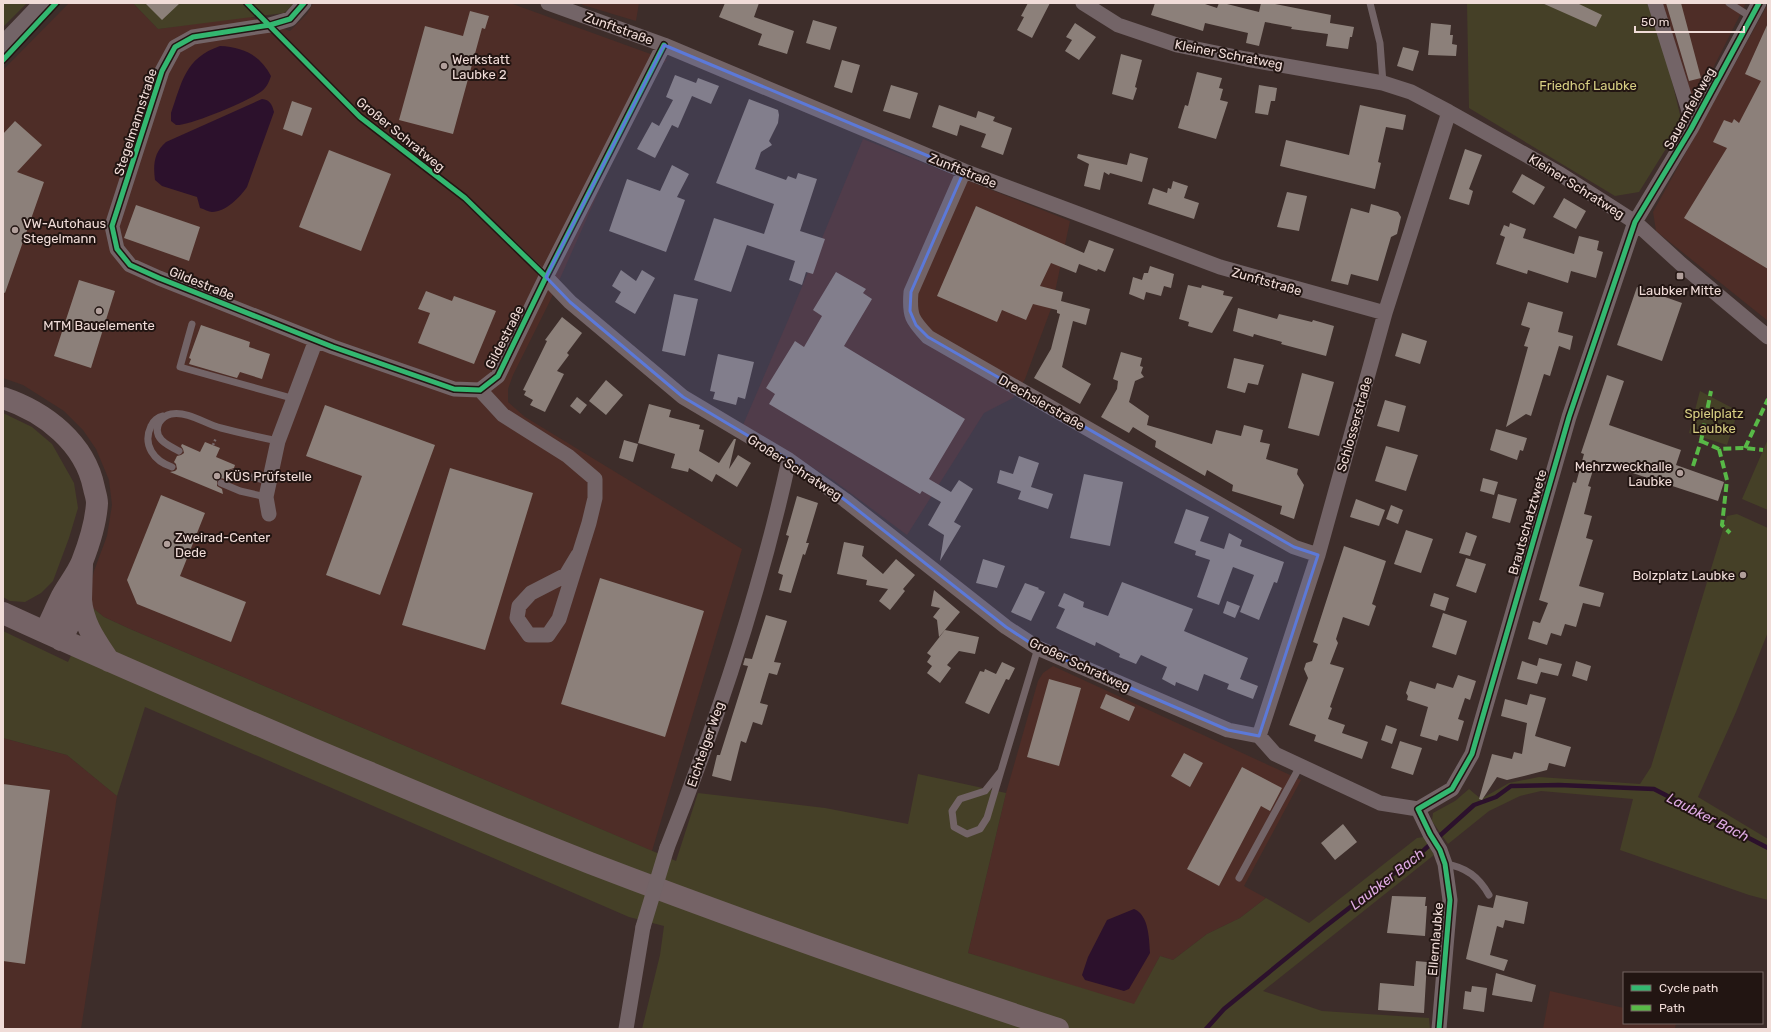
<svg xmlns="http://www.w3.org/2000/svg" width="1771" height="1032" viewBox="0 0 1771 1032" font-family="Rubik,sans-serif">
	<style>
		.built { fill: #4e2d27 }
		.green { fill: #454027 }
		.water { fill: #2c112c }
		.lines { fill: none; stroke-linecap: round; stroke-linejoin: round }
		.stream { stroke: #2c112c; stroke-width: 4.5 }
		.building { fill: #8c807a }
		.path { stroke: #786a6b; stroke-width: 2.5; stroke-dasharray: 2 2; stroke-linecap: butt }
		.service { stroke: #736467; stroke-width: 7 }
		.minor { stroke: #736467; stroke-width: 15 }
		.tertiary { stroke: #736467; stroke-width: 18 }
		.primary { stroke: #756366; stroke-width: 22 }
		.minor-bridge { stroke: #736467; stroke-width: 15 }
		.quiet { stroke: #58b947; stroke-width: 4; stroke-dasharray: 8 4; stroke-linecap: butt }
		.cycleway-casing { stroke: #221512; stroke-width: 8 }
		.cycleway { stroke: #33b770; stroke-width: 5 }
		.marked { fill: #5c79d8; fill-opacity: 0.2; stroke: #5c79d8; stroke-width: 3; stroke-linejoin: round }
		.poi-dot { fill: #b19f9b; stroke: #221512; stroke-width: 1.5 }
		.labels { text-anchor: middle; stroke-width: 4; stroke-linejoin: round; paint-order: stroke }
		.street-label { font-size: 13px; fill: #f0dcd8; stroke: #221512 }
		.poi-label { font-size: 13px; fill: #f0dcd8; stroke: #221512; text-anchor: start }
		.park-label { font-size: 13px; fill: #d7cf83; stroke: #221512 }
		.water-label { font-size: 14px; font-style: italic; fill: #dfaae3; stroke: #221512 }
	</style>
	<rect width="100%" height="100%" fill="#3d2d2a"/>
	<path class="built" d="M69,3H133L158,29L248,16L290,31L307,14L313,3H510L667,60L658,68L611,164L550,301L513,375L508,389V402L525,417L742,549L652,851L130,629L104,617L93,608L89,594L94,571L107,536L112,505L109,480L96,449L83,430L64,411L23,385L3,378V70Z
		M580,3H639L636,21L583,5Z
		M1660,3H1746L1698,98L1687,93Z
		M1768,4V321L1656,231L1653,212Z
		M863,139L1070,221L1052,306L1025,379L1013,398L984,413L907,535L833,480L743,425L789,318Z
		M1053,666L1301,780L1244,886L1266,898L1240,918L1207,934L1173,960L1160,956L1134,1005L968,953L1006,793L1038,681L1043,673Z
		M3,738L67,755L117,796L81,1029H3Z
		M1550,991L1624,1008V1023H1676L1675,1029H1543Z"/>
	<path class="green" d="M3,3H27L3,27Z
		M133,3H295L284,13L158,29Z
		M1467,3H1647L1663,44L1682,123L1639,192L1615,196L1469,108Z
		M1700,391L1738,411L1727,445L1689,433Z
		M3,413L32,427L52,444L74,483L78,508L69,538L53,581L41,593L25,602L10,601L3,597Z
		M1768,439V510L1742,499Z
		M1737,514L1768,528V632L1736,712L1698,797L1768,839V900L1749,895L1620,850L1633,799L1541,791L1520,796L1489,811L1448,844L1432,821L1433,813L1455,801L1469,789L1481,799L1509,783L1539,777L1640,784L1651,767L1727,516Z
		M93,608L104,617L130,629L676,861L698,793L825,808L908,824L918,774L1006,793L968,953L1134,1004L1160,956L1173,960L1207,934L1240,918L1266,898L1309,923L1417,838L1424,837L1434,855L1263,991L1322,1011L1429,1018L1430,1029H642L660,955L664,926L629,917L145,707L117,796L67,755L3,738V631L68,662Z"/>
	<path class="water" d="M220,46C243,47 260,55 271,76C269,82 267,87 262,91C251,100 189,126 176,125L171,121V113C182,82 185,58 220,46Z
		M262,99C270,100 272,104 274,112L247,187C240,197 226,212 212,212C209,212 204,209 200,208L197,197L162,186L155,180C153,165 154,152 166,142Z
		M1134,909C1149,915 1149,939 1150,953L1129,989L1124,991L1085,980L1082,975L1088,957L1107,920Z"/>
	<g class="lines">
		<path class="stream" d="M1206,1029L1224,1009L1322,929L1424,850L1474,805L1496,797L1511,786L1559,785L1654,789L1768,848"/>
	</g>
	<path class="building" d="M145,3H180L162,20Z
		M725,3H759L754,17L794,31L787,54L758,45L762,34L719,17Z
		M1028,3H1050L1032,38L1017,30L1024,17L1021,16Z
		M1155,3H1202L1217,8L1219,3H1223L1259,12L1261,3H1270L1331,15L1330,23L1354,27L1352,37H1350L1348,49L1326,46L1328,34L1291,29L1292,27L1265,22L1259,46L1246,43L1248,33L1205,23L1203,31L1151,15Z
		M1542,3H1577L1602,15L1596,27Z
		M1666,3H1681L1701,78L1689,81Z
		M470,11L489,16L485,29L482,28L453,134L399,120L425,26L463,36Z
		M813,20L837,27L830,50L806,43Z
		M1075,23L1096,37L1079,60L1065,51L1072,40L1066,37Z
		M1431,23L1451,25L1450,35H1453L1452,44L1457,45L1456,56L1428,55Z
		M1768,23V269L1684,218L1727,148L1713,142L1724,120L1732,123L1734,119L1739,123L1761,81L1745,74Z
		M1403,47L1419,51L1413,71L1397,66Z
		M1121,54L1142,60L1135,87L1137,88L1133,100L1112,94Z
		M842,60L860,65L852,93L834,87Z
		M1197,72L1222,78L1219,88L1223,89L1220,100L1228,102L1216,139L1178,128L1185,105L1188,106Z
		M675,75L696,83L698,78L719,86L711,104L692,96L678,128L672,125L655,158L637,149L652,122L659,126L673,100L666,97Z
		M891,85L918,93L910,119L883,111Z
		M1259,85L1277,88L1275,101H1271L1268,115L1255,113Z
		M749,99L778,110L779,115L778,123L769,141L772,145L761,152L755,169L786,180L788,176L796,179L798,173L817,179L800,231L825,239L813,274L806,272L802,285L789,280L795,261L747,245L731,292L694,280L714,218L764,234L774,204L716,183Z
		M292,101L312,108L302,136L283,129Z
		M939,105L976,118L978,111L995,117L993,121L1012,128L1003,155L981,147L986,134L960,125L957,136L932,127Z
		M1360,105L1406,115L1403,130L1386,127L1378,162L1381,163L1375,189L1280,166L1286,140L1349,155Z
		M15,121L42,145L17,172L44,182L5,293L3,292V134Z
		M1465,149L1482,155L1469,189L1473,191L1469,205L1449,199Z
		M329,150L391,174L361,251L299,227Z
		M1130,153L1148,158L1142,182L1110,173L1109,175L1104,172L1100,190L1084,186L1089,164L1077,158L1078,154L1127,165Z
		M672,165L689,174L677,197L685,200L666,252L609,231L627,179L660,191Z
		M1522,174L1545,187L1534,205L1512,192Z
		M1173,181L1188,186L1184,198L1199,203L1194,219L1148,204L1153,188L1167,193L1168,188L1171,189Z
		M1287,192L1307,196L1299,231L1277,227Z
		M1564,198L1586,211L1576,229L1553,217Z
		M1371,204L1398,212L1401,217L1397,234L1391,237L1378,281L1351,274L1348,285L1331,281L1351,208L1369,213Z
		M136,205L200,227L189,261L124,238Z
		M976,206L1084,253L1089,240L1114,249L1105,272L1098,269L1097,271L1079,264L1076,273L1051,263L1040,286L1063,292L1061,301L1090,309L1086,325L1073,321L1062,367L1091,384L1080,404L1034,378L1051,349L1060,314L1057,313V310L1033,304L1026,320L1002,310L997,322L937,296Z
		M1510,223L1526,229L1523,238L1574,254L1579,236L1599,241L1597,250L1603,252L1596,278L1571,271L1568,283L1528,270L1527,274L1496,264L1505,237L1500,235L1504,225L1509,227Z
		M1150,266L1174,274L1171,288L1164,286L1161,296L1146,292L1144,300L1129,294L1133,277L1142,280L1144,273H1148Z
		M621,270L636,281L642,270L655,278L635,314L615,302L621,292L612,286Z
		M836,272L866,289L863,293L872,299L844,346L965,419L929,479L951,492L959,480L973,489L954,522L961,526L940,561L944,535L928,525L941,502L922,491L920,494L769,404L775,394L766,388L795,341L804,347L822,316L813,310Z
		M79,280L115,291L91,368L54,356Z
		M1188,285L1201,288L1202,285L1224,291L1223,295L1233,297L1212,333L1188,326L1189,322L1179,319Z
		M1637,287L1682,303L1662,361L1617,345Z
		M426,291L452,301L454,296L496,311L474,364L418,343L430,313L418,309Z
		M674,294L698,299L685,356L662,351Z
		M1528,302L1563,312L1558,332L1573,336L1570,350L1559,346L1550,376L1544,374L1531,416L1526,414L1506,427L1528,347L1524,346L1530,328L1521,325Z
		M1238,308L1277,319L1279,314L1312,322L1313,320L1334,326L1326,356L1281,344L1282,342L1254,334L1253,337L1233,331Z
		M562,317L582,333L567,353L569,355L557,371L564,374L545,412L530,405L533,400L524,395L526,391L523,390L547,341L545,340Z
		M201,325L250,342L249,347L270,354L262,379L240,372L237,378L189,364L191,359L189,358Z
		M1402,333L1427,341L1420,364L1395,356Z
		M1121,352L1142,358L1140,366L1143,367L1141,373L1144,377L1135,381L1129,402L1149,416L1147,425L1212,444L1216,430L1241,436L1244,425L1263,430L1260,442L1270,444L1266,459L1298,469L1297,474L1304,485L1294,519L1280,514L1282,506L1232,491L1233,485L1207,470L1205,476L1155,447L1156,441L1133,427L1129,433L1101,417L1117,389L1118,381L1113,379Z
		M718,354L754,362L745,399L738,397L736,405L713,399L715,392L710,391Z
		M1234,358L1264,365L1258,385L1248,383L1245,393L1227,388Z
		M1302,373L1334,382L1319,436L1288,428Z
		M1607,375L1624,381L1609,425L1681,450L1676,465L1724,482L1718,501L1596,461L1588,486L1591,487L1584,514L1592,516L1586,538L1593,540L1579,586L1604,593L1600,607L1583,603L1576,627L1565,624L1561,636L1551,633L1547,645L1528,639L1533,621L1540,623L1548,603L1539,600L1573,482L1576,483L1584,454L1581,453Z
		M606,380L623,395L606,415L589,401Z
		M577,397L587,405L580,414L570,406Z
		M1385,400L1406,406L1399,432L1377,426Z
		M649,404L671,410L669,417L700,425L699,429L704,430L699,451L719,463L734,439H736L729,469L738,455L751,463L737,487L716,474L712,482L689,468L688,472L671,468L675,454L638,443Z
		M325,405L435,445L380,595L326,575L362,476L306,456Z
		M1496,429L1527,438L1523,451L1520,450L1517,460L1490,450Z
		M624,440L638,444L633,462L619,458Z
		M205,442L220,448L216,457L235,465L234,468L228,470V476L225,479L220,478L217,481V486L222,489L223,494L170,472L175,471L177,469L176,464L174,462L177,456L181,455L184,453L183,449L181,446L182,444L200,452Z
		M1386,446L1418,455L1406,491L1375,481Z
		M1019,456L1039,463L1031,487L1053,494L1048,509L1018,499L1021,491L997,483L1000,470L1013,474Z
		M450,468L533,493L485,650L402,625Z
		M1084,474L1123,482L1110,546L1070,538Z
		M1483,478L1498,482L1494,495L1480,491Z
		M1498,494L1517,499L1510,523L1492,518Z
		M161,495L205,513L180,576L246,602L231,642L137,604L127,580Z
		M797,496L818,503L806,543H809L805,555L803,554L791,593L779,590L783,575L778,573L789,536L786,535Z
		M1356,499L1385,510L1379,526L1350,517Z
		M1391,505L1403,510L1398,524L1386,519Z
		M1186,509L1209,517L1200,541L1224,549L1229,533L1242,540L1240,546L1284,562L1277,583L1274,582L1259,620L1240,612L1254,575L1233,567L1219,605L1197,597L1210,560L1195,555L1196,551L1174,543Z
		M1406,530L1433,539L1421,573L1394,564Z
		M1466,532L1477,536L1470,556L1459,553Z
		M844,542L864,546L862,556L883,574L896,559L915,575L903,589L905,591L890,610L879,601L888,589L866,585L867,580L837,574Z
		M1344,546L1386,561L1372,604L1376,606L1369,626L1343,617L1336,639L1338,643L1330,664L1344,668L1330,707L1332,708L1328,719L1345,725L1342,733L1368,742L1362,759L1314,741L1316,735L1289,725L1308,678L1304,669L1306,663L1312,661L1318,644L1313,642Z
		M1466,558L1486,564L1476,593L1456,586Z
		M983,559L1005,566L997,588L976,583Z
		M600,578L704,611L665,737L561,704Z
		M1122,582L1193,609L1184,631L1248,658L1240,679L1258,686L1253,699L1227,689L1229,684L1204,674L1198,691L1176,682L1175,686L1162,679L1167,667L1141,655L1136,664L1119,657L1120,654L1096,642L1095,646L1056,628L1065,609L1058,606L1064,593L1084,602L1083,607L1108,616Z
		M1025,583L1039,588L1038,589L1045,592L1031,621L1011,612Z
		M934,590L960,612L939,637L937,620L933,617L940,608L931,606Z
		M1434,593L1449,598L1445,611L1430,606Z
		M1227,601L1240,606L1235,618L1223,613Z
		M1443,613L1467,621L1456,655L1432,647Z
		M766,615L787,621L774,662L781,663L777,675L769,673L760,703L768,705L762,725L753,722L746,743L741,741L731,781L712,776L717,755H720L748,666L743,665L745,658L752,659Z
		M945,630L979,637L975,654L959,651L947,665L951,668L940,683L927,673L932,666L927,662L931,656L927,653Z
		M1539,658L1562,664L1558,676L1541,672L1537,684L1517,679L1522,661L1537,666Z
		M1576,661L1591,666L1587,681L1572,676Z
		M1002,662L1015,668L1009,680L1006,679L989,714L965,703L980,671L984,672L985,669L996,674Z
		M1458,675L1476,681L1470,700L1465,698L1458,719L1464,721L1458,741L1439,735L1437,741L1420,736L1428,707L1407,700L1408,696L1406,693L1410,681L1435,689L1437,683L1453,688Z
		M1049,679L1081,688L1059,766L1027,757Z
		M1106,694L1135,707L1129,721L1100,708Z
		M1530,694L1546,698L1535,736L1571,747L1565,767L1549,763L1547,770L1524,776L1507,780L1497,777L1482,800L1479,799L1492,754L1512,759L1514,752L1522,754L1527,723L1501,716L1505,699L1527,705Z
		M1386,725L1397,729L1392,744L1381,740Z
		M1400,741L1422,748L1413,775L1391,768Z
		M1184,753L1203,763L1190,787L1171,776Z
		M1242,767L1282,788L1270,811L1261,806L1219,886L1187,869Z
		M3,784L50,790L25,964L3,961Z
		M1343,824L1357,842L1335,860L1321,843Z
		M1496,895L1528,902L1524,924L1505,920L1503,928L1497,926L1490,955L1508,960L1504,971L1466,959L1478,905L1493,908Z
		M1392,896L1426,897L1425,906H1427L1425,936L1387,933Z
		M1416,961L1427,962L1424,1013L1378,1010L1380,983L1414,986Z
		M1496,973L1536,985L1532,1002L1492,995Z
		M1472,986L1487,988L1484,1012L1463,1009L1465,991L1471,992Z"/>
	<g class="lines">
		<path class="path" d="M213,445L216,438"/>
		<path class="service" d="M247,3L360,117L465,198L546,276
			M1370,3L1380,43L1383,83
			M1729,3L1751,17
			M192,324L180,367L295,399
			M163,416C158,417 153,421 151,426C142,445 154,461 172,467
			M179,451C167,445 152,438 159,423C162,418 166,415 171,414C189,411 205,424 221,428C240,433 259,437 278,441
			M232,473L269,481
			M221,483L240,491L266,497
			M1001,771L987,818L980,829L967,834L954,827L952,811L960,799L985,791L1001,771L1038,648
			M1445,864C1466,867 1479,877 1489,895
			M1239,878L1300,766"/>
		<path class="minor" d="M304,3L290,19L270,25L193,37L175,47L162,71L112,226L117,249L130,265L159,278L333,347L454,389L480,390L498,376L546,277L664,45
			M548,3L664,45L964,171L1220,267L1385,313
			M1083,3L1118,25L1177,45L1246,59L1383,83L1411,92L1449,112L1560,174L1635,222L1681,264L1768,337
			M1655,3L1689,111L1698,116
			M964,171L911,292C909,316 912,320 928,337L1294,547L1318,555
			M546,277L570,302L683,397L789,460L845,500L1006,627L1038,648L1228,730L1259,736L1275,754L1380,803L1418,809
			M480,390L503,415L568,456L595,479V498L589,523L559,619L548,635H529L517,618L519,606L531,593L566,575L578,555
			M269,514L266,497L278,441L316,340
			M1259,736L1318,555L1385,313L1449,112
			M1418,809L1452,789L1472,754L1569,417L1635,222L1691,129L1759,3
			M1418,809L1430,834L1440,850L1445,864L1450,900L1439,1029
			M667,848C717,722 760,593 789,460
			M626,1029L643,927"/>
		<path class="tertiary" d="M3,45L43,3"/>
		<path class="primary" d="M3,398C45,412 85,443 94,488C95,493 97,498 97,503C96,522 89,544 82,562C77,574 68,585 62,596C56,608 51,620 45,632
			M81,600C83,624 96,641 109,661
			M3,613C105,660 208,704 311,748C404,787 497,827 590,863C744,922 901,977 1058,1029
			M61,640L81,600L82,564"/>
		<path class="minor-bridge" d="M643,927L667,848"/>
		<path class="quiet" d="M1701,441L1719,449L1745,448L1763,450
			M1745,448L1768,399
			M1719,449L1727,480L1722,525L1730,533
			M1693,466L1701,441L1711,391"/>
		<defs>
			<path id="cycleway" d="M247,3L360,117L465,198L546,277
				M304,3L290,19L270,25L193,37L175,47L162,71L112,226L117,249L130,265L159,278L333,347L454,389L480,390L498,376L546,277L664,45
				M3,60L56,3
				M1439,1029L1450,900L1445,864L1440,850L1430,834L1418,809L1452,789L1472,754L1569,417L1635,222L1691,129L1759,3"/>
		</defs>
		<use href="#cycleway" class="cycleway-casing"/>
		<use href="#cycleway" class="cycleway"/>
	</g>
	<path class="marked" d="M664,45L964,171L911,292L910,311L916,325L928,337L1294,547L1318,555L1259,736L1228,730L1038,648L1006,627L845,500L789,460L683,397L570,302L546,277Z"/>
	<g class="poi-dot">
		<circle cx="444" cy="66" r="4"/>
		<circle cx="15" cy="230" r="4"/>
		<rect x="1676" y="272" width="8" height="8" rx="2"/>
		<circle cx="99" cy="311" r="4"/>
		<circle cx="1680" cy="473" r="4"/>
		<circle cx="217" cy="476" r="4"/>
		<circle cx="167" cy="544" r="4"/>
		<circle cx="1743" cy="575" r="4"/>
	</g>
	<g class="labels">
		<g class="street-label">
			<text transform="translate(619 28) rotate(20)" y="5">Zunftstraße</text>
			<text transform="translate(1229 54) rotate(11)" y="5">Kleiner Schratweg</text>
			<text transform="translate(1689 108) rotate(-61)" y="5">Sauernfeldweg</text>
			<text transform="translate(135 122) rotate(-72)" y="5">Stegelmannstraße</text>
			<text transform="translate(401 134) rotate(39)" y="5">Großer Schratweg</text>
			<text transform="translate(963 170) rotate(22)" y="5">Zunftstraße</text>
			<text transform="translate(1577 186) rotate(32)" y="5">Kleiner Schratweg</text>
			<text transform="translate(1267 281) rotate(16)" y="5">Zunftstraße</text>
			<text transform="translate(202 283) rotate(22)" y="5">Gildestraße</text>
			<text transform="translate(504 337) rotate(-63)" y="5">Gildestraße</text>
			<text transform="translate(1042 402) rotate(30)" y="5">Drechslerstraße</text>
			<text transform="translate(1354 424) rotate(-74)" y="5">Schlosserstraße</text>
			<text transform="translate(795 467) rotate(33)" y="5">Großer Schratweg</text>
			<text transform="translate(1527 522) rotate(-74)" y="5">Brautschatztwete</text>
			<text transform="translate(1080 664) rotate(25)" y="5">Großer Schratweg</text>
			<text transform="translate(705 744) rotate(-71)" y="5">Eichtelger Weg</text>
			<text transform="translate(1435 939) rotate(-85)" y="5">Ellernlaubke</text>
		</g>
		<g class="poi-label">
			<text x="452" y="64">Werkstatt<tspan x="452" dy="15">Laubke 2</tspan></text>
			<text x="23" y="228">VW-Autohaus<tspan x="23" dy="15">Stegelmann</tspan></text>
			<text x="1680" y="295" text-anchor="middle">Laubker Mitte</text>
			<text x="99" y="330" text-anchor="middle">MTM Bauelemente</text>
			<text x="1672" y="471" text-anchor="end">Mehrzweckhalle<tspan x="1672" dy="15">Laubke</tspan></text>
			<text x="225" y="481">KÜS Prüfstelle</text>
			<text x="175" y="542">Zweirad-Center<tspan x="175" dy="15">Dede</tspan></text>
			<text x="1735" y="580" text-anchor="end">Bolzplatz Laubke</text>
		</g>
		<g class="park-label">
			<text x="1588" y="90">Friedhof Laubke</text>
			<text x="1714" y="418">Spielplatz<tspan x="1714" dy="15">Laubke</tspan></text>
		</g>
		<g class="water-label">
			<text transform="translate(1708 817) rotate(27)" y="5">Laubker Bach</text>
			<text transform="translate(1387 879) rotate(-38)" y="5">Laubker Bach</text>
		</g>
	</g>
	<rect width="1771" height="1032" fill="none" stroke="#f0dcd8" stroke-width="8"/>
	<rect x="1623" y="972" width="140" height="52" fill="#221512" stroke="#746561"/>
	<rect x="1631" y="985" width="20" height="6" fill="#33b770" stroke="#746561"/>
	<text x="1659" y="992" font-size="12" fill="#f0dcd8">Cycle path</text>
	<rect x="1631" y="1005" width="20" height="6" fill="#58b947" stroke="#746561"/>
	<text x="1659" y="1012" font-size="12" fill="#f0dcd8">Path</text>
	<path d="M1635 26v6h109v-6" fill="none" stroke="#f0dcd8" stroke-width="2"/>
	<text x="1641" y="26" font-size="12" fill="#f0dcd8" stroke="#221512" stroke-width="3" paint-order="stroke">50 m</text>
</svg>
